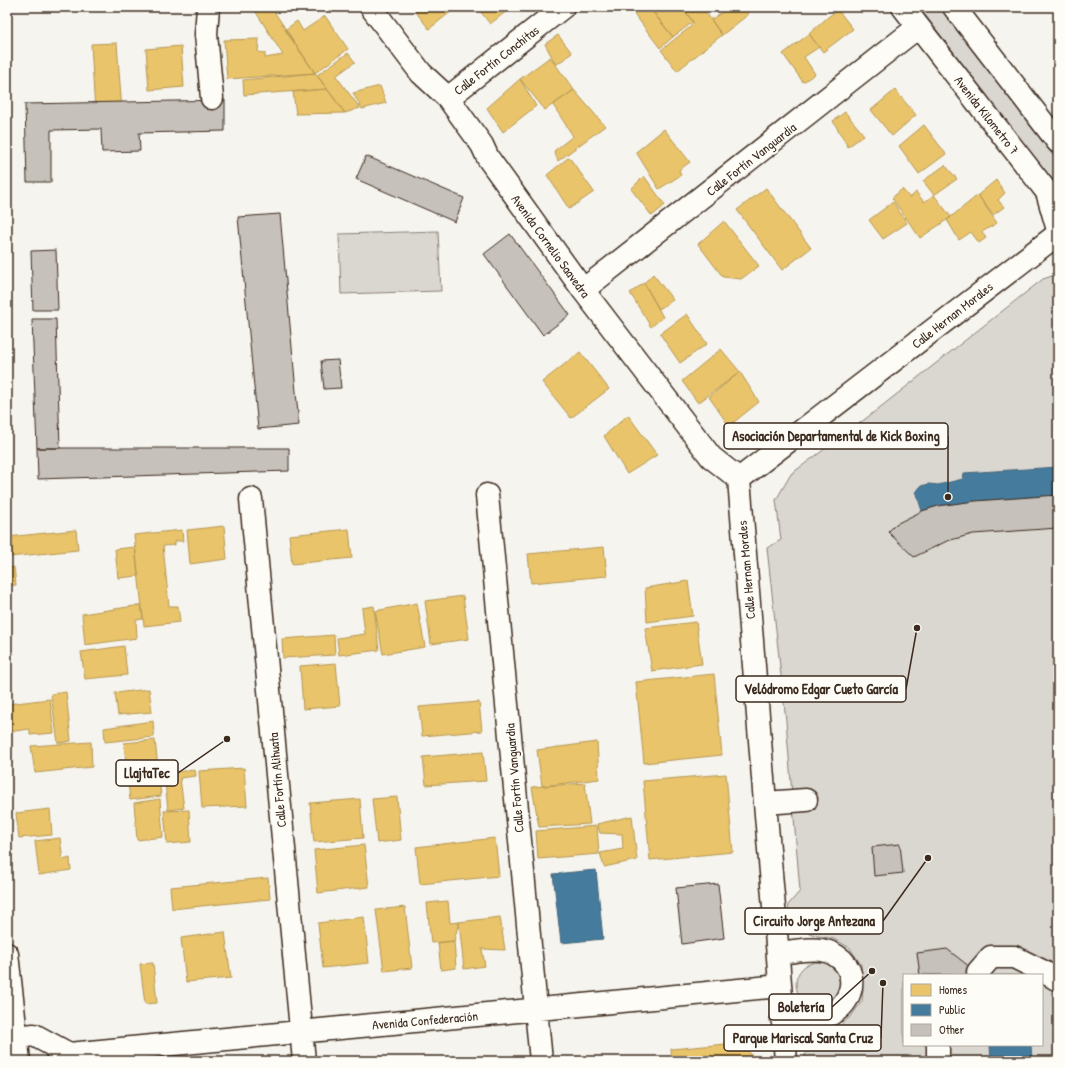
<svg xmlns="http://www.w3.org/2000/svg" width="1065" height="1068" viewBox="0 0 1065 1068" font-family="'Patrick Hand',sans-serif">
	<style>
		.green { fill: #dad6d0; stroke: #8a8077; fill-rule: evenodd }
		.homes { fill: #e9c46a; stroke: #b59653 }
		.public { fill: #457b9d; stroke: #426377 }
		.building { fill: #c7c1bb; stroke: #3b2a1e }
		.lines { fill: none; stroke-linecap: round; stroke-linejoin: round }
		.minor-casing { stroke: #3b2a1e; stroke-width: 25 }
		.major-casing { stroke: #3b2a1e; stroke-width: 25 }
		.minor { stroke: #fdfcf7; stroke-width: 22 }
		.major { stroke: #fdfcf7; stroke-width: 22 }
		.labels { text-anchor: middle; stroke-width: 4; stroke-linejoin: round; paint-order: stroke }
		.street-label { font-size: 13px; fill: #3b2a1e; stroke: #fdfcf7 }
		.leader { fill: none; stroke: #3b2a1e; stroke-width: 1.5 }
		.callout-dot { fill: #3b2a1e; stroke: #fdfcf7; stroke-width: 1.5 }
		.callout { fill: #fdfcf7; stroke: #3b2a1e; stroke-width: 1.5 }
		.callout-label { font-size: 14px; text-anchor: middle; font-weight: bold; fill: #3b2a1e }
	</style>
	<rect width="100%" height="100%" fill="#f5f4ee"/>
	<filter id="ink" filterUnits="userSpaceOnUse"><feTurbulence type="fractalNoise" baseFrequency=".025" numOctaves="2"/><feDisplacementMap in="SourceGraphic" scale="8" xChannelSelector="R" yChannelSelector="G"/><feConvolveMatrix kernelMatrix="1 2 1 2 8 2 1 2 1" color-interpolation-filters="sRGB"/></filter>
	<g filter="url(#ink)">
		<path class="green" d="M919,7H940L1058,162V183H1054Z
			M438,231L441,291L341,294L339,234Z
			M1052,276L1058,278V1061H805V1055L813,1042L824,1032L840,1026L852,1015L862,1001L863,990L861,965L850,948L834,939L817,936L800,929L790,917L788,905L800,891L786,721L767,548L781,540L776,500L791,474L864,420L1043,279ZM904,975H1042V1045H904Z
			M796 984a22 22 0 1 1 44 0a22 22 0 1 1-44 0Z"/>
		<path class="homes" d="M257,7H271L315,73L227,79L224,40L259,39L258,52L265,53V58L283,55L254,9Z
			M412,7H457L429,29Z
			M477,7H512L490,24Z
			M629,7H649L673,37L660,48Z
			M649,7H682L693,22L673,37Z
			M683,7H702L722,35L677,71L661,50L694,24Z
			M729,7H743L749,14L722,35L711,20Z
			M838,10L853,29L823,52L809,34L828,17Z
			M325,16L348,49L315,73L285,30L297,21L303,31Z
			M809,34L819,47L804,57L815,74L803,82L783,54Z
			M558,35L572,53L556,65L545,44Z
			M117,43L122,111L95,112L91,44Z
			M181,46L184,87L149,90L146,49Z
			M348,53L355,62L336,76L360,108L345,113L317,75Z
			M550,57L574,90L545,110L520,79Z
			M315,73L327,89L244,95L243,80Z
			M520,79L536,106L503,132L487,108Z
			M380,86L386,103L362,109L353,93Z
			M327,89L345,113L296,114L293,92Z
			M574,90L605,126L558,161L554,151L573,136L553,105Z
			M895,90L916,115L892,136L871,110Z
			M845,112L864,135L848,147L833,121Z
			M924,125L946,154L919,174L899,146Z
			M664,129L690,162L679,170L681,175L659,189L636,152Z
			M569,157L594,192L569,209L547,175Z
			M945,165L957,179L934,195L923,181Z
			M644,176L665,205L652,216L631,189Z
			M996,180L1005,193L998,200L1004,207L993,215L978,195Z
			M766,188L811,248L782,270L737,210Z
			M902,189L910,198L916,192L924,202L934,195L951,217L920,238L892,198Z
			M978,195L997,223L982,232L986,238L979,243L971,232L959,240L947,220Z
			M893,202L907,223L883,239L869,220Z
			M724,221L759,266L741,279L723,277L698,244Z
			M653,274L673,300L659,309L644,283Z
			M644,283L663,317L651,327L630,293Z
			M687,314L707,344L680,363L660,334Z
			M721,349L740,372L698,403L682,381Z
			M580,352L609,389L571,418L542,382Z
			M740,372L759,402L729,426L709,397Z
			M628,415L657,455L627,474L604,436Z
			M224,526L227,559L190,564L187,530Z
			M349,529L352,558L292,564L289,535Z
			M76,530L78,550L9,557L7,537Z
			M182,530L183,541H175V545L163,546L169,606H178L180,622L144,626L134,535Z
			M135,547L138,576L118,578L115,549Z
			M604,547L607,576L531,583L528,554Z
			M14,567L16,585L7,586V568Z
			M688,581L693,616L647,622L645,588Z
			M463,596L469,639L431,644L425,601Z
			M417,603L425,647L383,654L375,611Z
			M141,605L143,619L136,620L137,638L85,645L82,614Z
			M374,606L379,650L339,655L337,638L365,634L362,608Z
			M696,622L702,664L652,671L645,628Z
			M334,635L335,655L283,658L282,639Z
			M124,646L127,675L85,679L81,652Z
			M336,663L340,706L303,709L300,666Z
			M714,674L722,755L644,763L636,682Z
			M149,689L152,712L118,715L115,693Z
			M66,692L71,741L58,743L51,694Z
			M50,699L54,733L30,735V729L7,732V704Z
			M479,702L482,731L422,736L419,707Z
			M153,721L154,737L105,742L104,728Z
			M155,740L161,796L130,800L124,743Z
			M91,742L92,767L35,773L31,746Z
			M597,742L599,779L542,786L537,750Z
			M483,752L486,781L426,785L423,757Z
			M244,768L247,806L202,808L199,771Z
			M195,770L196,776L180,778L184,808L168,810L164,773Z
			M726,774L733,852L650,860L643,781Z
			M585,783L590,824L539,827L532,787Z
			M397,797L401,840L377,843L372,799Z
			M160,799L163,837L137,840L134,803Z
			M360,799L363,838L314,842L310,803Z
			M50,809L52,835L19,838L16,813Z
			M189,810L191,842L167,844L164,811Z
			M632,816L637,860L604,867L600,853L623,849L622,834L600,833L597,824Z
			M597,826L599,854L538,859L536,831Z
			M60,838L63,860L70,858L71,870L39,875L35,841Z
			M495,838L499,876L420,884L416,847Z
			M364,845L369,887L318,893L314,850Z
			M268,878L270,899L172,909L170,887Z
			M448,901L450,923L459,922L454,941L431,943L427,903Z
			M405,907L412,968L384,971L376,910Z
			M364,917L369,963L323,968L318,923Z
			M500,917L505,950L482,949L485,966L464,969L459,922Z
			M225,932L231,978L186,982L181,938Z
			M454,941L456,968L441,970L438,943Z
			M153,963L157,1003L145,1004L140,964Z
			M737,1043L751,1054L752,1061H672L671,1049Z"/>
		<path class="public" d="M7,251H9L10,338L7,339Z
			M1058,467V495L975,501L938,506L922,511L916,492L921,486L929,484L938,485L963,479L964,473Z
			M596,870L603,939L561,943L553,874Z
			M990,1045H1031L1032,1061H991Z"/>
		<path class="building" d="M225,100V131L139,133L140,151L102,152L101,129L51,130V182H27L25,104Z
			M366,156L464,198L455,222L356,179Z
			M280,214L299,425L258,429L238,217Z
			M7,219L9,251H7Z
			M510,234L570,315L543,335L484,254Z
			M56,250L58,310H33L31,251Z
			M32,319H56L60,448H37Z
			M338,360L341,388L324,389L321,361Z
			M37,448H289V471L38,479Z
			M1058,495V528L973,534L947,541L914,557L888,532L896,524L922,511L938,506L975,501Z
			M900,844L903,873L874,876L872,847Z
			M718,884L724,938L682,944L676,888Z
			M947,949L980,975H920L917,953Z"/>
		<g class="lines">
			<defs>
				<path id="minor" d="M208,7L206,34L212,98
					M371,7L421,73L448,98L482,145L488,158L583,290L711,457L739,479
					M903,7L1047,192L1058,230
					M954,7L1058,142
					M448,98L563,7
					M583,290L918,27
					M487,495L541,1061
					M251,499L304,1061
					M765,803L806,800
					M778,953C792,952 813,947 826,951C832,952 837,956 842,960C859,978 851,1003 831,1014C820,1019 795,1018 782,1019
					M978,972L991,957H1014L1044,972L1058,980
					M7,1038L34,1035L69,1054
					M57,1061L69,1054L780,986
					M786,1061L775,919L765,803L739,479L1058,234
					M938,1061V1045"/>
				<path id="major" d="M7,954L19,1061"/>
			</defs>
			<use href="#minor" class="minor-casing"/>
			<use href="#major" class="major-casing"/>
			<use href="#minor" class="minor"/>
			<use href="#major" class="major"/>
		</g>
	</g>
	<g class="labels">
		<g class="street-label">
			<text transform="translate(496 60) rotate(-38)" y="5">Calle Fortín Conchitas</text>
			<text transform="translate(987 115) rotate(52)" y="5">Avenida Kilometro 7</text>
			<text transform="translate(751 159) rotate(-38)" y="5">Calle Fortín Vanguardia</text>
			<text transform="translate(551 246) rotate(54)" y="5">Avenida Cornelio Saavedra</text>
			<text transform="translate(952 315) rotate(-38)" y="5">Calle Hernan Morales</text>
			<text transform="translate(746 570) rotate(-95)" y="5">Calle Hernan Morales</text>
			<text transform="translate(514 778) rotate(-95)" y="5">Calle Fortín Vanguardia</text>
			<text transform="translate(277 780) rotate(-95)" y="5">Calle Fortín Alihuata</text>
			<text transform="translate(425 1020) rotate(-5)" y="5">Avenida Confederación</text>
		</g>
	</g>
	<path class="leader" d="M948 497L948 436M917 628L906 689M227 739L178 773M928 858L883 921M872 971L832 1007M883 983L881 1038"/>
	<g class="callout-dot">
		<circle cx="948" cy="497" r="4"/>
		<circle cx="917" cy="628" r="4"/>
		<circle cx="227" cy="739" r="4"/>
		<circle cx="928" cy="858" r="4"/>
		<circle cx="872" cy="971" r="4"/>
		<circle cx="883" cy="983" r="4"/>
	</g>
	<g class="callout">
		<rect x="724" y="423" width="224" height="26" rx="4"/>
		<rect x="736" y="676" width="170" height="26" rx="4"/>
		<rect x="116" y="760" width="62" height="26" rx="4"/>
		<rect x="745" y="908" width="138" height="26" rx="4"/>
		<rect x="769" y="994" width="63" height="26" rx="4"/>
		<rect x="724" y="1025" width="157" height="26" rx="4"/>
	</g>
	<g class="callout-label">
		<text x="836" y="441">Asociación Departamental de Kick Boxing</text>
		<text x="821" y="694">Velódromo Edgar Cueto García</text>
		<text x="147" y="778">LlajtaTec</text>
		<text x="814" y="926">Circuito Jorge Antezana</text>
		<text x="801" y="1012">Boletería</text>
		<text x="803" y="1043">Parque Mariscal Santa Cruz</text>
	</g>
	<rect width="1065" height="1068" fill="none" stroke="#fdfcf7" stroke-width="24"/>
	<rect x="12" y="12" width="1041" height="1044" fill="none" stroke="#3b2a1e" stroke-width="1.5" filter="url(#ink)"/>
	<rect x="903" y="974" width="140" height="72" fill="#fdfcf7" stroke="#afa8a0"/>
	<rect x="911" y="984" width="20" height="12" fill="#e9c46a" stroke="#afa8a0"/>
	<text x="939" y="994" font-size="12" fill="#3b2a1e">Homes</text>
	<rect x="911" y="1004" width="20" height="12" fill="#457b9d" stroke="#afa8a0"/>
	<text x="939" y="1014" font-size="12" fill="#3b2a1e">Public</text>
	<rect x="911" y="1024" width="20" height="12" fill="#c7c1bb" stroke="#afa8a0"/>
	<text x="939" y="1034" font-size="12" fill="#3b2a1e">Other</text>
</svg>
